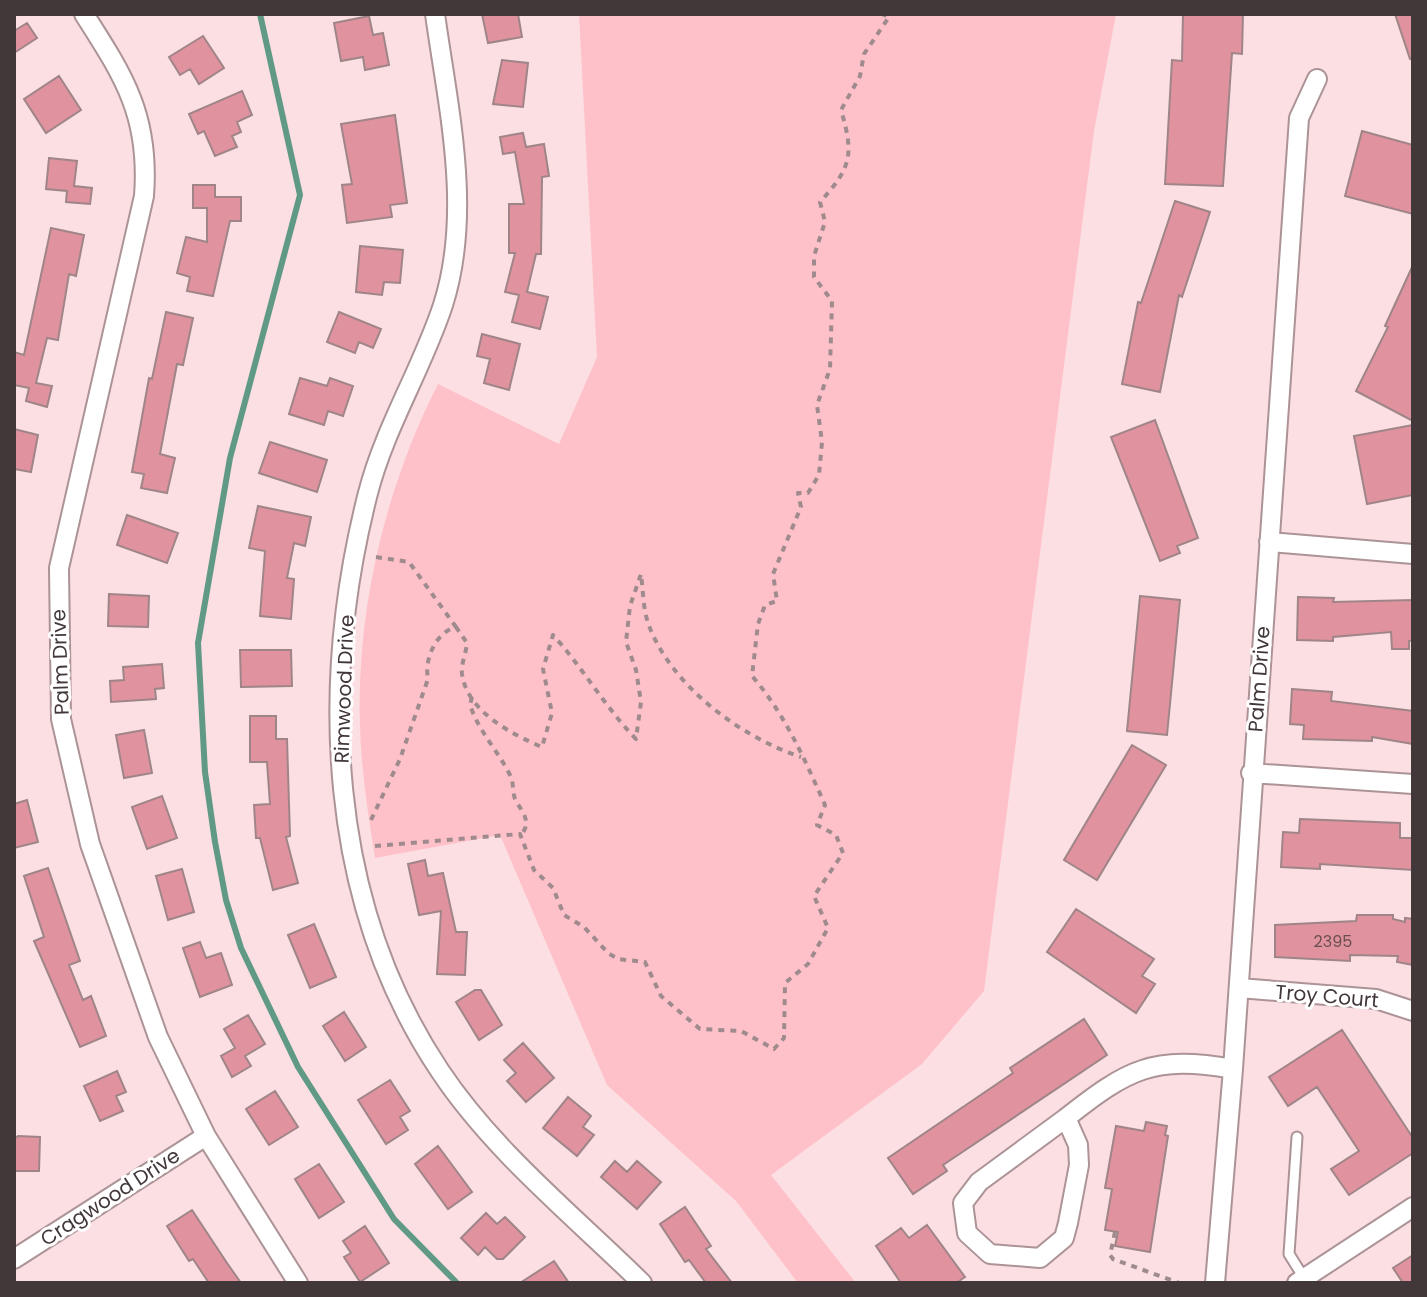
<svg xmlns="http://www.w3.org/2000/svg" width="1427" height="1297" viewBox="0 0 1427 1297" font-family="Poppins,sans-serif">
	<style>
		.green { fill: #ffc1c9 }
		.lines { fill: none; stroke-linecap: round; stroke-linejoin: round }
		.stream { stroke: #609986; stroke-width: 6 }
		.building { fill: #e0939f; stroke: #9f8588; stroke-width: 2 }
		.lane-casing { stroke: #ac9396; stroke-width: 13 }
		.street-casing { stroke: #ac9396; stroke-width: 22 }
		.path { stroke: #9f8b8e; stroke-width: 4; stroke-dasharray: 6 6; stroke-linecap: butt }
		.lane { stroke: #fff; stroke-width: 9 }
		.street { stroke: #fff; stroke-width: 18 }
		.labels { text-anchor: middle; stroke-width: 6; stroke-linejoin: round; paint-order: stroke }
		.number-label { font-size: 16px; fill: #6a4e52 }
		.street-label { font-size: 20px; fill: #423739; stroke: #fff }
	</style>
	<rect width="100%" height="100%" fill="#fbdfe2"/>
	<path class="green" d="M579,14H1116L1094,131L984,991L922,1064L771,1175L856,1283H798L736,1201L607,1085L500,835L375,858C368,814 361,769 360,725C356,609 386,486 438,384L559,444L597,357Z"/>
	<g class="lines">
		<path class="stream" d="M260,14L300,195L230,458L198,643L205,772L215,842L226,900L241,948L298,1067L394,1219L457,1283"/>
	</g>
	<path class="building" d="M482,14H518L522,37L488,43Z
		M1183,14H1243L1242,54L1232,53L1223,186L1165,184L1172,60L1182,61Z
		M1395,14H1413V58L1410,59Z
		M369,16L373,35L383,33L389,65L365,70L363,57L341,61L334,23Z
		M27,23L37,38L14,53V31Z
		M203,36L224,68L199,84L190,69L180,75L169,57Z
		M502,60L528,63L523,107L493,104Z
		M59,76L81,110L46,133L24,99Z
		M242,91L252,115L237,122L241,132L232,136L237,147L215,156L204,131L198,134L189,114Z
		M395,115L407,203L390,205L392,217L347,223L342,185L352,184L341,124Z
		M1362,131L1413,145V214L1345,196Z
		M523,133L526,147L544,144L549,176L542,177L541,254H536L527,292L548,297L540,329L512,322L519,295L505,292L515,253H509V204H524L515,152L503,154L500,137Z
		M49,158L77,161L74,186L92,188L90,204L66,202L67,191L46,189Z
		M193,185H215V197H241V221H230L213,296L187,291L190,277L177,273L186,237L207,242V208H193Z
		M1175,201L1210,212L1182,297L1179,295L1160,392L1122,384L1138,302L1141,303Z
		M51,228L84,235L76,276L69,274L58,340L47,338L36,383L52,386L47,407L26,401L29,388L14,385V352L24,355Z
		M360,246L403,250L400,283L384,282L382,295L356,292Z
		M1413,265V421L1356,391L1388,327L1385,326Z
		M166,312L193,318L183,365L177,364L160,454L175,458L167,493L141,488L144,474L132,472L149,378L152,379Z
		M339,312L381,329L373,348L359,342L355,353L327,342Z
		M482,334L520,344L509,390L484,383L490,359L477,356Z
		M300,378L327,386L330,378L353,386L343,416L328,411L324,425L289,414Z
		M1155,420L1198,538L1177,546L1180,553L1160,561L1111,437Z
		M1413,425V495L1367,504L1354,436Z
		M14,429L38,435L31,472L14,469Z
		M270,442L327,460L317,492L259,473Z
		M258,506L311,517L305,546L294,543L287,578L294,579L291,619L260,616L265,551L249,548Z
		M127,515L178,533L167,563L117,545Z
		M109,594L149,596L148,627L108,626Z
		M1140,596L1180,600L1167,735L1127,731Z
		M1298,597L1334,598L1333,602L1413,600V640L1409,641V649H1392L1391,632L1333,637V641L1297,640Z
		M240,650H291L292,686L241,687Z
		M162,664L164,688L155,689L156,699L111,702L110,681L124,680L123,667Z
		M1292,689L1332,692L1331,701L1413,711V744L1372,737V741L1303,739L1304,725L1290,724Z
		M250,716H276V739H287L290,836L286,837L298,883L273,890L260,838H256L254,805L270,804L267,762H250Z
		M144,730L152,773L124,778L116,735Z
		M1132,745L1166,765L1097,880L1064,860Z
		M162,796L177,838L147,849L132,807Z
		M27,800L38,842L14,848V804Z
		M1300,819L1400,823V838H1413V870L1320,864V869L1281,867L1283,832L1299,833Z
		M425,860L428,876L443,873L456,932H467L465,975L437,974L441,911L419,915L408,864Z
		M48,868L80,961L69,965L83,1000L91,996L106,1036L80,1047L34,941L44,937L24,876Z
		M182,869L194,912L168,920L156,876Z
		M1076,909L1154,959L1142,976L1155,984L1136,1013L1047,952Z
		M1357,915H1393V919L1405,922V918L1413,919V965L1397,962L1398,956L1350,955V961L1275,957V925L1356,921Z
		M314,924L336,977L310,988L288,935Z
		M200,942L206,958L221,953L232,985L200,997L183,948Z
		M475,990H481L502,1025L479,1040L456,1002Z
		M344,1012L366,1047L345,1061L323,1026Z
		M248,1015L265,1044L245,1056L251,1066L232,1077L221,1056L235,1048L224,1029Z
		M1084,1019L1107,1055L943,1165L947,1171L913,1194L888,1158L1013,1073L1010,1068Z
		M1342,1030L1413,1138V1153L1349,1195L1331,1169L1359,1151L1317,1087L1288,1106L1269,1077Z
		M523,1043L554,1078L526,1102L507,1081L516,1073L504,1060Z
		M117,1071L126,1092L116,1096L123,1111L100,1121L84,1086Z
		M390,1080L410,1111L400,1117L408,1130L386,1144L358,1100Z
		M275,1091L298,1127L269,1145L246,1109Z
		M568,1097L591,1116L583,1127L594,1135L577,1156L543,1128Z
		M1146,1122L1167,1126L1165,1135L1168,1136L1150,1252L1115,1246L1118,1232L1105,1230L1112,1189L1105,1188L1116,1126L1144,1131Z
		M18,1136L40,1137L39,1171H14V1139Z
		M438,1146L472,1192L448,1209L415,1164Z
		M615,1161L627,1172L637,1161L661,1182L637,1209L601,1177Z
		M319,1164L344,1202L319,1218L295,1179Z
		M685,1207L711,1246L706,1249L732,1283H706L689,1260L685,1262L660,1224Z
		M192,1210L227,1263L241,1283H209L193,1259L189,1261L167,1226Z
		M486,1213L497,1224L505,1217L525,1237L503,1259H497L485,1247L478,1255L461,1238Z
		M927,1225L965,1277L956,1283H901L876,1246L901,1228L909,1238Z
		M365,1226L389,1263L360,1282L344,1257L351,1253L343,1241Z
		M1413,1255V1283H1403L1393,1268Z
		M554,1261L569,1283H520Z"/>
	<g class="lines">
		<defs>
			<path id="lane" d="M1297,1137L1289,1254L1304,1278"/>
			<path id="street" d="M84,14C125,78 150,117 144,196L59,568L61,719L90,844L158,1037L206,1136L298,1283
				M435,14C448,108 473,211 443,305C422,369 385,427 368,493C319,685 327,902 440,1071C494,1152 573,1215 642,1283
				M1269,542L1413,554
				M1251,773L1413,784
				M1239,988L1376,999L1413,1011
				M1066,1118L979,1182L963,1203L967,1233L990,1254L1040,1258L1064,1238L1068,1223L1079,1165L1078,1145L1066,1118C1128,1069 1153,1055 1233,1069
				M14,1259L206,1136
				M1215,1283L1233,1069L1299,118L1317,79
				M1297,1283L1413,1207"/>
		</defs>
		<use href="#lane" class="lane-casing"/>
		<use href="#street" class="street-casing"/>
		<path class="path" d="M376,557L409,562L456,627
			M472,697L470,705C479,732 499,752 511,777C514,784 512,794 516,801C523,813 532,822 521,835
			M371,820L400,759L428,679C424,659 436,632 456,627L467,643C466,654 461,663 462,674C467,711 511,734 542,747L552,713L543,669L553,635C583,668 605,707 636,739L641,702L636,670L626,642L630,606L641,574C643,589 643,608 648,623C670,685 740,737 801,757
			M375,846L520,834L534,870L553,888L564,915L584,927L608,953L618,959L645,962L661,996L700,1029L741,1031L774,1049L784,1038L785,983L808,964L828,928L814,896L843,853L836,835L817,825L825,805C805,760 785,714 752,676L758,624L765,605L777,601L773,574L801,507L798,493H808L819,475L822,442L817,405L830,369L832,301L814,277V256L825,222L820,202C852,167 854,154 841,110L860,76L864,54L889,17L882,14
			M1115,1232L1110,1255L1113,1259L1179,1283"/>
		<use href="#lane" class="lane"/>
		<use href="#street" class="street"/>
	</g>
	<g class="labels">
		<g class="number-label">
			<text x="1333" y="947">2395</text>
		</g>
		<g class="street-label">
			<text transform="translate(60 662) rotate(-92)" y="7">Palm Drive</text>
			<text transform="translate(1259 679) rotate(-86)" y="7">Palm Drive</text>
			<text transform="translate(344 689) rotate(-88)" y="7">Rimwood Drive</text>
			<text transform="translate(1327 996) rotate(5)" y="7">Troy Court</text>
			<text transform="translate(110 1197) rotate(-33)" y="7">Cragwood Drive</text>
		</g>
	</g>
	<rect width="1427" height="1297" fill="none" stroke="#423739" stroke-width="32"/>
</svg>
